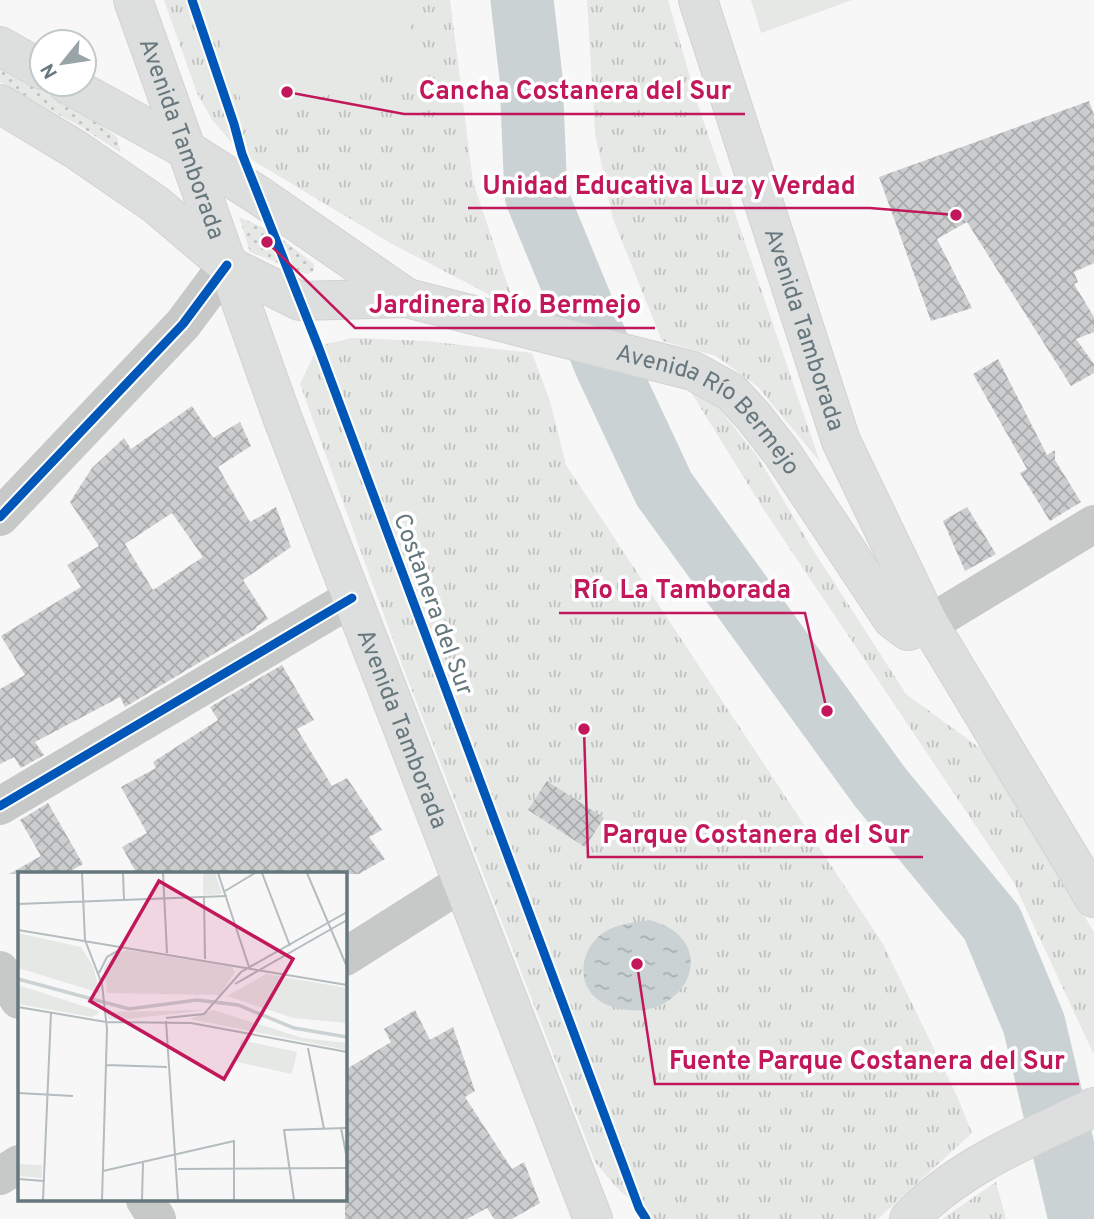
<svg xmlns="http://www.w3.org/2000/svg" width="1094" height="1219" viewBox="0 0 1094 1219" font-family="Overpass,sans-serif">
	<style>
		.grass { fill: url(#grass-dots) }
		.park { fill: url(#park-tufts) }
		.garden { fill: #e6e8e5 }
		.water { fill: url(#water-ripples) }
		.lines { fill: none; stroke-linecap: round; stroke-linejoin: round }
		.river { stroke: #cad2d3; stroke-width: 63 }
		.building { fill: url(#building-cross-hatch); fill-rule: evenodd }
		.major-casing { stroke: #d2d2d3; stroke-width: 40 }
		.minor { stroke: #c7c8c8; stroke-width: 38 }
		.major { stroke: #dddede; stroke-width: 38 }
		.cycleway-casing { stroke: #fff; stroke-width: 13 }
		.cycleway { stroke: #0057b8; stroke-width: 9 }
		.labels { text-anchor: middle; stroke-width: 7; stroke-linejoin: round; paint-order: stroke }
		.street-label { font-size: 24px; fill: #66777d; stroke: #fff }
		.inset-river { fill: none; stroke: #cad2d3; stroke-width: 3.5 }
		.inset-road { fill: none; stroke: #b4bcbf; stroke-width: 2 }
		.view { fill: #c2185b; fill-opacity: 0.15; stroke: #c2185b; stroke-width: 3.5 }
		.inset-edge { fill: none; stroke: #66777d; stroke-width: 3.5 }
		.leader { fill: none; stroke: #c2185b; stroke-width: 2.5 }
		.callout-dot { fill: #c2185b; stroke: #fff; stroke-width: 2.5 }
		.callout-label { font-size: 26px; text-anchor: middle; font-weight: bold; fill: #c2185b; stroke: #fff; stroke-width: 7; stroke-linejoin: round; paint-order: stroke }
	</style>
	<defs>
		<pattern id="grass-dots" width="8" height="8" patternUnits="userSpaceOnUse" patternTransform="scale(1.75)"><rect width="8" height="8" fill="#e6e8e5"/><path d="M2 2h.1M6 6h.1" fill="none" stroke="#bec1bf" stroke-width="1.8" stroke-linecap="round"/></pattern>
		<pattern id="park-tufts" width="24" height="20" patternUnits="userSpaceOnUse" patternTransform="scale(1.75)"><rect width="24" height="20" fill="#e6e8e5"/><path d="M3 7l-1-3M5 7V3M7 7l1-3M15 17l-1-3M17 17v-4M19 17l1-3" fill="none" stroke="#bec1bf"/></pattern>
		<pattern id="water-ripples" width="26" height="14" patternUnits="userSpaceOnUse" patternTransform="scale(1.75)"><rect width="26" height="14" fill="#cad2d3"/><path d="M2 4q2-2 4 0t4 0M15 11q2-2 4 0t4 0" fill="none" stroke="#a8afb0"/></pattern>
		<pattern id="building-cross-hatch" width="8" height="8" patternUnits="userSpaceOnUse" patternTransform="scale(1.75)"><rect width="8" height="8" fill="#cccdce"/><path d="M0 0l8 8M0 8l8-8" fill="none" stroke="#a9abac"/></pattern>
	</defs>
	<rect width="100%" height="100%" fill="#f7f7f7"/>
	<path class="grass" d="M0,66L86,113L117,137L121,153L81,127L0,82Z
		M239,217L273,232L314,264V271L307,274L250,252Z"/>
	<path class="park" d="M164,0H450L473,182L514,304L496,298L392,244L242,154L212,120L197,93Z
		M587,0H668L697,102L820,462L757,386L716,356L662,341L613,219L595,133Z
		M352,338L426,341L532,353L550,401L566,465L883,944L957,1096L972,1133L878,1219H653L617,1188L595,1162L401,662L300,384L318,346Z
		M691,392L713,401L758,457L810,545L906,694L984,751L1094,932V1055L1014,883L762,507Z
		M996,1182L1006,1219H942Z"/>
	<path class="garden" d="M205,0H401L423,61L249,123Z
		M751,0H852L761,33Z"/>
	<path class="water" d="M649,920C730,940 681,1036 605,1004C575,990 578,950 603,933C616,924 633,923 649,920Z"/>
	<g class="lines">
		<path class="river" d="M522,0L531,78L536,195L606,365L664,489L880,787L992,923L1034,1024L1080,1219"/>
	</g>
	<path class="building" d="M1089,101L1094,115V263L1074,272L1078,282L1074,284L1094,317V332L1076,339L1094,364V373L1071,386L967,222L937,239L972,308L931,321L879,177Z
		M998,359L1047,455L1055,450V460L1081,502L1050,521L1020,473L1027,469L973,374Z
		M192,406L213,438L240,422L251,446L218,467L250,522L276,507L291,547L243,580L268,619L256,627L257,628L125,707L120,697L35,742L44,755L21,768L14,757L0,764V689L25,675L1,636L81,587L67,565L99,546L70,502L92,468L124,438L131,449ZM172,513L203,557L153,590L125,544Z
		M967,507L996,554L965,571L943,521Z
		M282,665L314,720L297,729L332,786L347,778L382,830L369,837L385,859L359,874H137L122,847L147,833L121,787L156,768L153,762L218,720L210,707Z
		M547,781L604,818L585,847L528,810Z
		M48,803L83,864L65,874H9L41,856L20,820Z
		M415,1010L430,1040L453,1027L475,1091L465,1097L512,1169L524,1162L540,1203L512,1219H494L487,1208L467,1219H345V1070L391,1042L384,1029Z"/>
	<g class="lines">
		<defs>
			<g id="major">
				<path id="s1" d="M133,0L282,417L593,1219"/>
				<path id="s2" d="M698,0L841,441L929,624L1094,898"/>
				<path d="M0,46L42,70"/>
				<path d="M67,84L187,150L258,195L407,298"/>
				<path id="s3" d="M0,104L75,149L155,204L227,265L300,301L407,298L693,371L731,392L754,417L782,453L892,619L908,631L929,624"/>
				<path d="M909,1219C960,1165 1029,1139 1094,1107"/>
			</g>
		</defs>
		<use href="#major" class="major-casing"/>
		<path class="minor" d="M0,517L183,324L227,265
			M929,624L1094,524
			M0,806L352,598
			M345,957L463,882
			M0,970L19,1000
			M0,1176L19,1164
			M145,1200L157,1219"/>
		<use href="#major" class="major"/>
		<defs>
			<path id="cycleway" d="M192,0L234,124L242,154L318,346L639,1208L646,1219
				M0,517L183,324L227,265
				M0,806L352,598"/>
		</defs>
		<use href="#cycleway" class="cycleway-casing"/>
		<use href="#cycleway" class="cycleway"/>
	</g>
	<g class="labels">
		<g class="street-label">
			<text dy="8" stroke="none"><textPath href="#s1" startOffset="147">Avenida Tamborada</textPath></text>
			<text dy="8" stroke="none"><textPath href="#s2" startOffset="346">Avenida Tamborada</textPath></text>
			<text dy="8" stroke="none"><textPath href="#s3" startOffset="796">Avenida Río Bermejo</textPath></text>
			<text transform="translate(434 604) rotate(70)" y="8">Costanera del Sur</text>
			<text dy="8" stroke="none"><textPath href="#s1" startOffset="777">Avenida Tamborada</textPath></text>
		</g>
	</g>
	<g transform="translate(18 872)">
		<rect width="329" height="329" fill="#f7f7f7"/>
		<path d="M185,1H197L204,22L185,23ZM0,292L24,293V306L0,304Z" fill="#e6e8e5"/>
		<path d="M0,61L63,75L75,94L82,121L0,96ZM110,78L214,95L217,100L202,123L89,121L86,96L94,83ZM248,102L329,116V151L275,146L209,124ZM0,113L81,139V141L74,145L0,132ZM188,138L101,148L91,147L88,140ZM195,138L285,166L329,171V178L172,147Z" fill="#e6e8e5"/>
		<path d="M246,106L284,113L280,136L241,129ZM287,113L312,119L308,135L283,130ZM223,168L279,180L274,202L219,190Z" fill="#e6e8e5"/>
		<path class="inset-river" d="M0,107L111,137L179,128L220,133L276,156L329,165"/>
		<path class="inset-road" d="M64,1L67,68M105,1L106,28M145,1L149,81M200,1L231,95M244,1L272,74M289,1L329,95M207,19L237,1M186,24L187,87M0,32L209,24M0,58L329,113M67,68L84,112L89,157L84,328M81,101L89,85L106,75M217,112L329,48M0,135L88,150L173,151L329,180M148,146L186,142L223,100L329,40M148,149L160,328M290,176L306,257M88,193L149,195M0,221L55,224M323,256L329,287M160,297L329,296M85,299L216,269V328M0,307L26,309M25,328L33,140M124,328L125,291M276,328L266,258L328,256"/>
		<path class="view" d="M141,9L275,87L206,207L72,129Z"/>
		<rect width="329" height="329" class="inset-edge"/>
	</g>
	<path class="leader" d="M287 92L404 114H745M956 215L870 208H468M267 242L355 328H655M827 711L805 613H559M584 729L588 857H923M637 964L655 1084H1079"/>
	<g class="callout-dot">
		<circle cx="287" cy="92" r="7"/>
		<circle cx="956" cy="215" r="7"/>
		<circle cx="267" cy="242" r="7"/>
		<circle cx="827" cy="711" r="7"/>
		<circle cx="584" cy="729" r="7"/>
		<circle cx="637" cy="964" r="7"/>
	</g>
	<g class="callout-label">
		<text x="575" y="99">Cancha Costanera del Sur</text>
		<text x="669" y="194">Unidad Educativa Luz y Verdad</text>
		<text x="505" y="313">Jardinera Río Bermejo</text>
		<text x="682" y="598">Río La Tamborada</text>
		<text x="756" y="843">Parque Costanera del Sur</text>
		<text x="867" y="1069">Fuente Parque Costanera del Sur</text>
	</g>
	<g transform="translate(63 63) rotate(240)"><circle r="33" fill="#ffffff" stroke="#c2c9cb" stroke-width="2"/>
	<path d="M0-5L12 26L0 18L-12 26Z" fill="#99a4a8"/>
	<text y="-10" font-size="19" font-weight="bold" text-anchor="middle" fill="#66777d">N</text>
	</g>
</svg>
